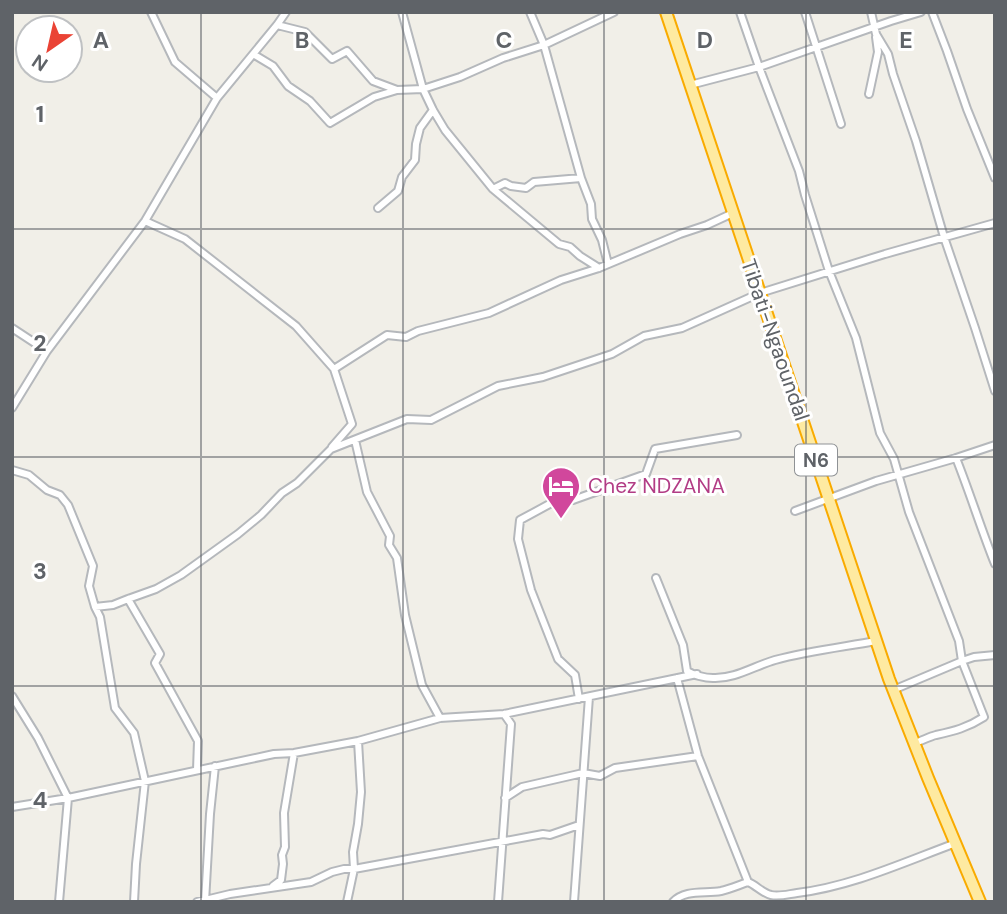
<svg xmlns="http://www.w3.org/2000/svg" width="1007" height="914" viewBox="0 0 1007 914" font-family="'DM Sans',sans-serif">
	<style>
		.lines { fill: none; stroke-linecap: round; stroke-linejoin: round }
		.minor-casing { stroke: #b5b8bc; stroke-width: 10 }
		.trunk-casing { stroke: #f9ab00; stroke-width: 14 }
		.minor { stroke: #fff; stroke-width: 6 }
		.trunk { stroke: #feeaa1; stroke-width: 10 }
		.grid { fill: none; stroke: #5f6368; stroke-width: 2; stroke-opacity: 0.55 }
		.labels { text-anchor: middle; stroke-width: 6; stroke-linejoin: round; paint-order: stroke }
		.shield { fill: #fff; stroke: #8f9295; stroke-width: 2 }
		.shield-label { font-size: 19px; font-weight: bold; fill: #5f6368 }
		.street-label { font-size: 21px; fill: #5f6368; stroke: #fff }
		.hotel-label { font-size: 21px; fill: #b23c85; stroke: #fff; text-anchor: start }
		.grid-label { font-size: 23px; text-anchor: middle; font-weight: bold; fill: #5f6368; stroke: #fff; stroke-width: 6; stroke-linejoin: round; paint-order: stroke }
	</style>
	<rect width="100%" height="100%" fill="#f1efe8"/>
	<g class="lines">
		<defs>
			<path id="minor" d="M151,12L175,62L217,98
				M402,12L423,89L460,77L503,58L544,45L614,12
				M530,12L544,45L581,178L591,204L592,219L602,240L608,264
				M740,12L759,67L799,171L805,195L829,271L856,338L880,433L894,459L909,512L959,641L962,661L893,690
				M805,12L841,124
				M871,12L876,34L888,54L893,74L916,141L944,237L975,328L995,391
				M932,12L947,51L967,109L995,178
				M277,25L305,32L332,59L347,51L373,81L397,90L423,89L433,110L445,130L493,189L559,244L570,247L580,256L599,268
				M253,54L273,66L288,86L310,101L330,123L374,97L397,90
				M690,85L759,67L891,21L921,12
				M869,94L878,52L876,37
				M493,189L505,183L511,186L526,188L534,182L581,178
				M378,208L398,191L402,177L415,160L416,144L420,128L433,110
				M145,221L185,239L296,326L334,369L352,424L332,447
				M12,328L47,351
				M334,369L387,335L406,337L418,331L489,313L561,280L599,268L680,234L707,225L733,213
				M12,408L47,351L145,221L217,98L277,25L286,12
				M355,440L367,492L390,536L389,545L397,558L405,615L422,685L440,718
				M956,458C970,493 981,529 995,564
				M12,470L29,475L47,490L60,495L68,505L93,566L89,586L95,607L113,605L128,599L156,589L181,575L238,534L261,515L282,493L297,483L331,449L407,419L431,420L498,386L543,377L612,354L644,336L682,328L760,293L885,254L995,223
				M795,511L876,481L956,458L995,445
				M656,578L683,645L687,671C693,675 705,678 713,678C735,679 754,666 775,660C808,651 843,647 876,641
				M128,599L160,654L155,663L198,741L197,770
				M95,607L100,617L115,708L134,733L145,781L136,864L134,902
				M677,678L698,756L748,882
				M12,696L38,738L68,798L12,807
				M579,699L575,675L558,659L531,590L518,539L520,520L557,500H573L646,474L655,449L737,435
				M914,743C922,741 928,737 936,735C954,731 967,728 984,717L962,661L974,657L995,655
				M505,798L522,787L583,773L600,776L615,768L698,756
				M273,886L281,880L283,864L282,855L285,847L284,813L294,753
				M59,902L68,798L274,754L294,753L358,741L440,718L504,714L697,674
				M197,902L230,894L311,882L332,872L344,869H354L543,834L550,835L579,825
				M205,902L210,814L215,766
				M347,902L354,869L353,852L358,824L361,792L358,741
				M498,902L511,724L504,714
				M574,902L589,697
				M673,902C685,889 705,894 721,891C730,889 739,885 748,882C756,885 762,893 771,895C779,897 789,894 797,893C853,886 904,862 956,843"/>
			<path id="trunk" d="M666,12L889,679L928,778L980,902"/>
		</defs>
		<use href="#minor" class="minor-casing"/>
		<use href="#trunk" class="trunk-casing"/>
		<use href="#minor" class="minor"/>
		<use href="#trunk" class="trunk"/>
	</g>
	<path class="grid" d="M201,12V902M403,12V902M604,12V902M806,12V902M12,229H995M12,457H995M12,686H995"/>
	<defs>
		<symbol id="hotel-pin" viewBox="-11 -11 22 30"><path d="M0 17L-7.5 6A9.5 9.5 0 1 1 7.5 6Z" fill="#d1479c" stroke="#fff"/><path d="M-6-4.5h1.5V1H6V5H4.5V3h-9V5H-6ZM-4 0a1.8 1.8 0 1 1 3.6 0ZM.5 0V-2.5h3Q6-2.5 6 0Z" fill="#fff"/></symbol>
	</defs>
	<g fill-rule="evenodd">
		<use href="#hotel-pin" x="539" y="464" width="44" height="60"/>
	</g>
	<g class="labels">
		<rect class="shield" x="795" y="444.5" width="42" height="31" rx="5"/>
		<g class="shield-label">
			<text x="816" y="467">N6</text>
		</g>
		<g class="street-label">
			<text transform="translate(775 340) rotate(71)" y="7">Tibati-Ngaoundal</text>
		</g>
		<g class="hotel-label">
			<text x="588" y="493">Chez NDZANA</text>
		</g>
	</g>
	<g class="grid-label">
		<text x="101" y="48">A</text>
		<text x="302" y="48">B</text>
		<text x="504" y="48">C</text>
		<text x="705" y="48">D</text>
		<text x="906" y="48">E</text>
		<text x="40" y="122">1</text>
		<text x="40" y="351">2</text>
		<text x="40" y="579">3</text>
		<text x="40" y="808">4</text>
	</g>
	<rect width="1007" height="914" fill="none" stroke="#5f6368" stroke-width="28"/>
	<g transform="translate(49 49) rotate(214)"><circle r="33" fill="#ffffff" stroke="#bfc1c3" stroke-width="2"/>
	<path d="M0-5L12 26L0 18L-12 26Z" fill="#ea4335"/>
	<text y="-10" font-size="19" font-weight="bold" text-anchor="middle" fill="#5f6368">N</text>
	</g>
</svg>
